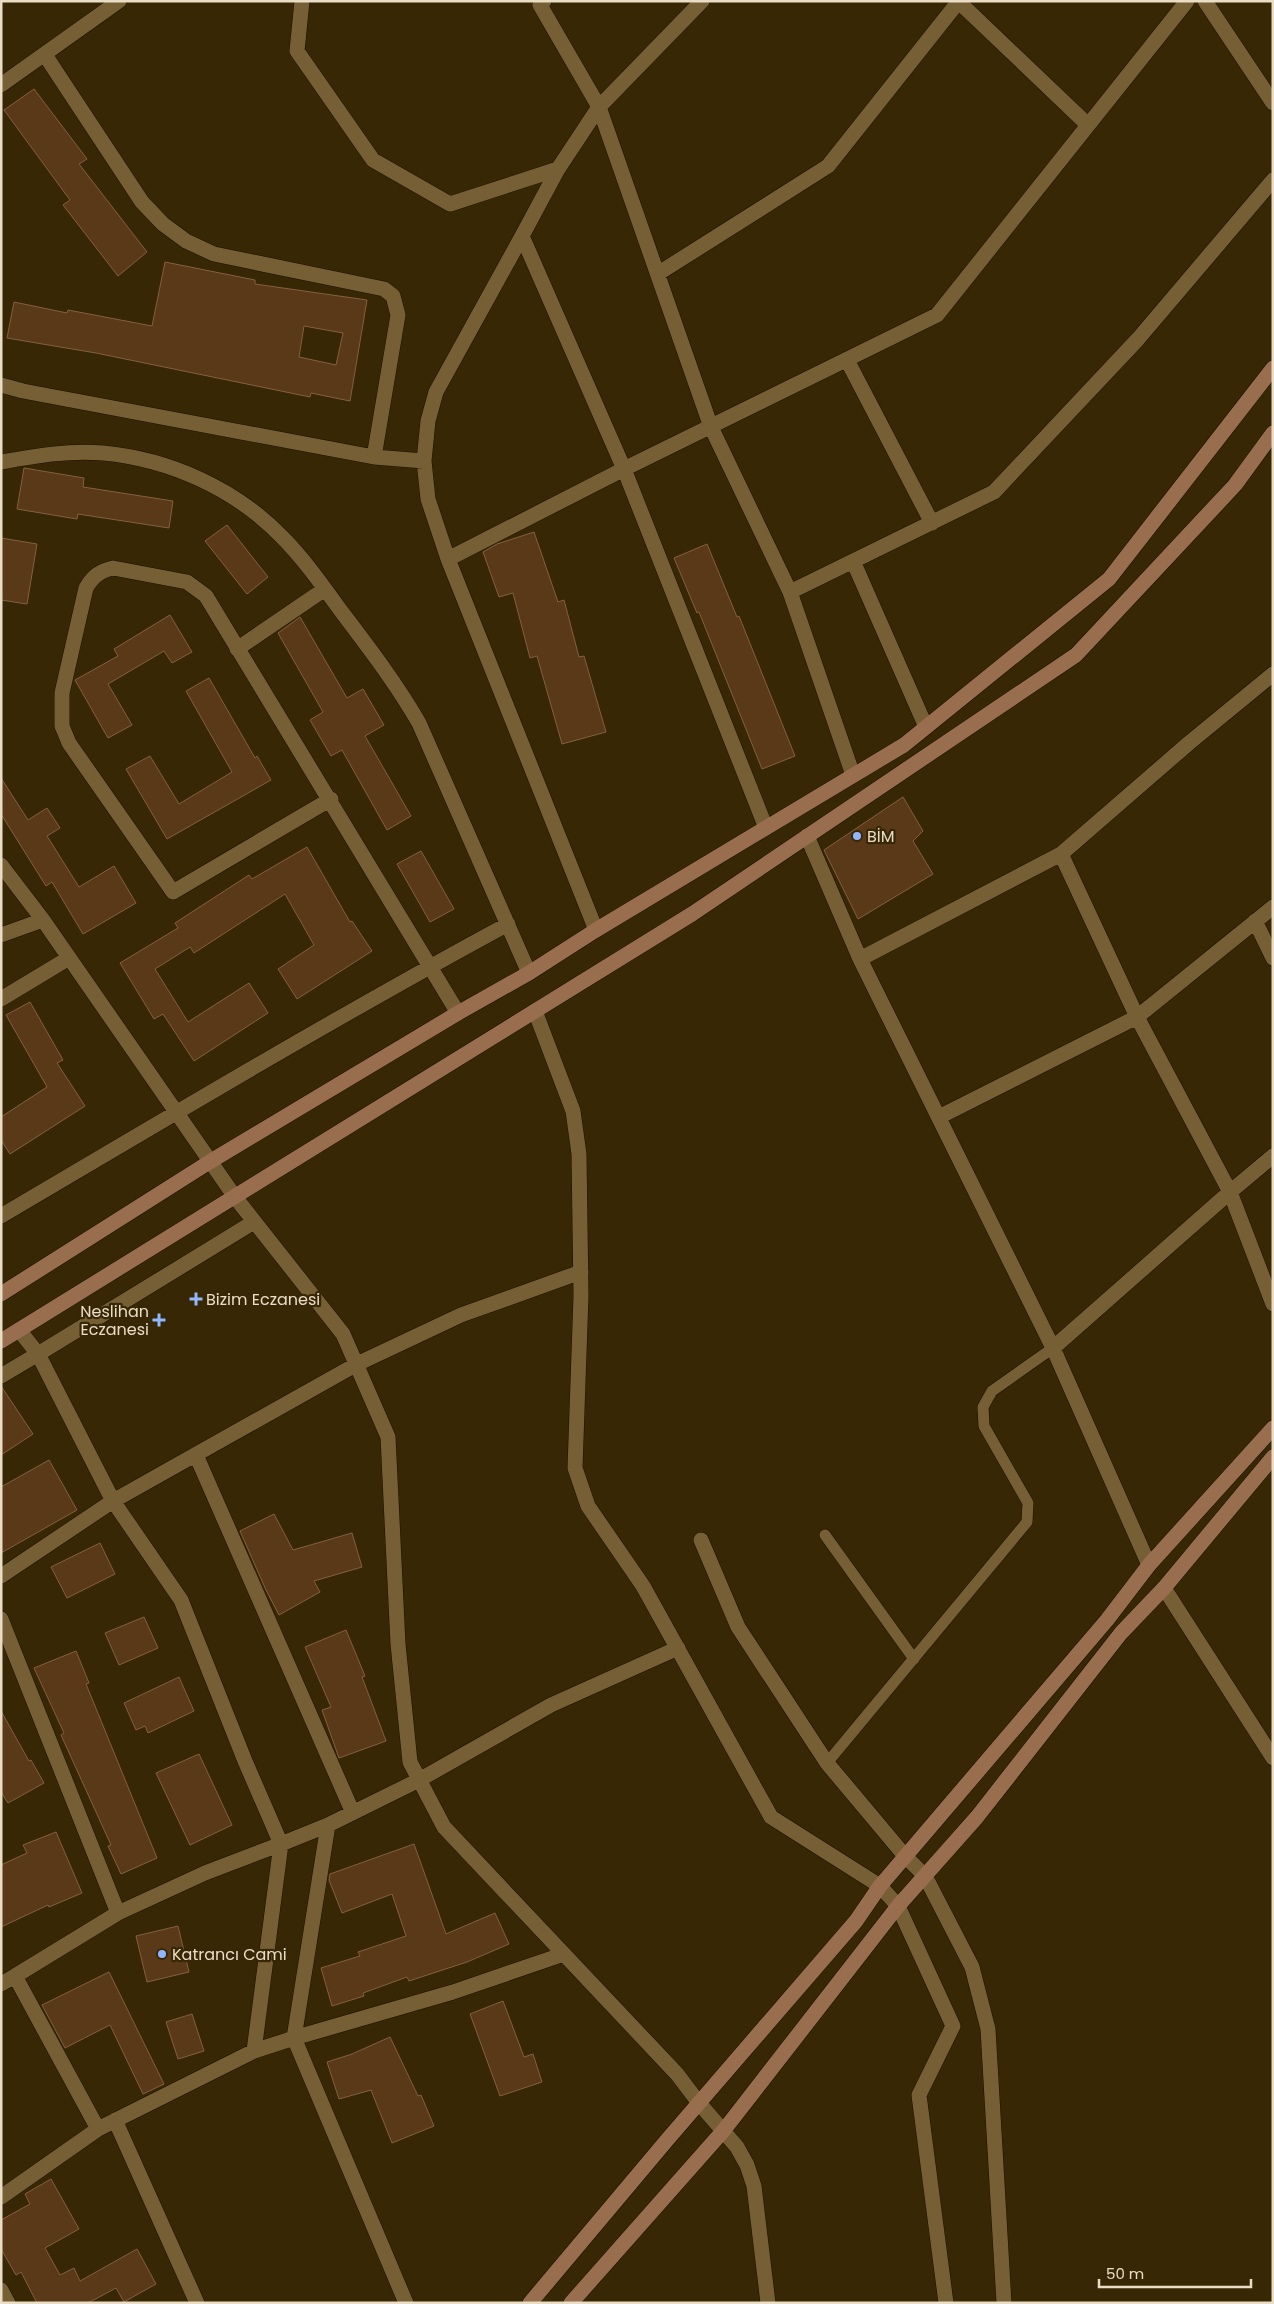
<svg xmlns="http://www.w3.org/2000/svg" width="1274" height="2304" viewBox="0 0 1274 2304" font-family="Poppins,sans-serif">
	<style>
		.building { fill: #5a3918; stroke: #84603f; fill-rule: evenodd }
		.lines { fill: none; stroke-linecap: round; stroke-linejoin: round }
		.lane-casing { stroke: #1b1100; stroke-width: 12 }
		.street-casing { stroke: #1b1100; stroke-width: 16 }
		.secondary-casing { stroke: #1b1100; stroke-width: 16 }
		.lane { stroke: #765f35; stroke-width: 11 }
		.street { stroke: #765f35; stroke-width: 15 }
		.secondary { stroke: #996e4f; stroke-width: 15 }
		.poi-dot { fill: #91b8fd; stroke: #372705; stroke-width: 2 }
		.labels { text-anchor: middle; stroke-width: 4.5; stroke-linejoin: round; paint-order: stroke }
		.poi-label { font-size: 16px; fill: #eaddc6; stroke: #372705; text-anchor: start }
	</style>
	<rect width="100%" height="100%" fill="#372705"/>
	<path class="building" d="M34,89L87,159L79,164L147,252L118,276L63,205L70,200L4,110Z
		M165,262L255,280V284L367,300L350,401L311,393L310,397L96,353L7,338L14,302L67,313L68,310L152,326ZM304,326L343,333L336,365L299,357Z
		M24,468L84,478L83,487L173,501L169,528L78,514L77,519L17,509Z
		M227,525L268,577L247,594L205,541Z
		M534,532L558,602L564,600L579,657L584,656L606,732L562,744L537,656L530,658L513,593L499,597L483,552L497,544Z
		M1,538L37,544L27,604L1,600Z
		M707,544L737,617L739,616L795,756L762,769L699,612L697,613L674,558Z
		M170,615L192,652L172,663L164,651L108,684L132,725L108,738L75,680L118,656L114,649Z
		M300,617L347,698L363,689L384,725L365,736L411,816L387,830L342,750L331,756L310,720L323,712L278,633Z
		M209,678L255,758L257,756L271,780L167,839L126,769L150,756L179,804L232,772L186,691Z
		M1,778L28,820L47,808L60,828L47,836L79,887L114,866L136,903L83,934L52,882L46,886L1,814Z
		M903,797L923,831L913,841L933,874L858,919L824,850Z
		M307,847L350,922L352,921L372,951L297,999L278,969L314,945L285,894L194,953L190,947L155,969L188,1022L249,983L268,1013L194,1061L163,1014L154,1019L120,963L178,928L175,923L249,875L252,879Z
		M421,851L454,909L430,922L397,864Z
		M30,1002L63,1060L57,1063L85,1106L10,1154L1,1140V1117L47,1087L6,1015Z
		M1,1386L33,1434L1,1455Z
		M49,1460L77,1510L1,1553V1487Z
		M274,1514L293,1550L352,1533L362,1567L314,1581L320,1592L279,1615L266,1590L240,1531Z
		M100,1543L115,1574L67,1598L51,1567Z
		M144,1617L158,1648L119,1665L105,1633Z
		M346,1630L365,1676L362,1677L386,1741L339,1758L322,1710L331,1707L305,1647Z
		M76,1651L89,1683L86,1684L157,1858L121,1874L108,1846L111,1845L61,1735L64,1733L34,1668Z
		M179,1677L194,1711L148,1733L145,1726L136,1730L124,1703Z
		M1,1711L29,1761L31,1760L44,1783L8,1803L1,1792Z
		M199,1754L232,1825L190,1845L156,1773Z
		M56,1832L82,1893L49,1907L48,1905L1,1927V1865L27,1853L23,1845Z
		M414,1844L446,1934L495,1913L509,1944L467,1962L409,1981L407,1977L363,1993L364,1996L332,2006L321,1968L360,1956L358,1952L406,1936L392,1894L342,1913L329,1880L330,1874Z
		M178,1926L189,1972L147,1982L136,1936Z
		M109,1972L164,2084L143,2094L110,2025L65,2048L42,2005Z
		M503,2001L524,2057L533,2054L542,2082L500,2096L470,2014Z
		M192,2014L204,2051L178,2059L166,2022Z
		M390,2037L418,2096L421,2095L434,2126L392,2143L371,2090L339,2099L327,2062L352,2054Z
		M51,2179L79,2229L45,2248L60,2275L74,2268L80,2281L137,2249L156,2284L124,2302L116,2288L88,2303H37L21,2272L16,2275L1,2249V2220L30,2204L25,2194Z"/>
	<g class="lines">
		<defs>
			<path id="lane" d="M825,1535L914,1659
				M827,1763L1027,1522L1028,1503L984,1426L983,1407L992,1391L1053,1348"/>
			<path id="street" d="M302,1L297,51L373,160L450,204L558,169L599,107L540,5L544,1
				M702,1L599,107L711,427L790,592L994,492L1138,339L1273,180
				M1205,1L1273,103
				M959,2L1088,125
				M45,55L142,202L163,224L186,241L214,254L384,289L393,296L398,315L374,457L424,461
				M1,85L119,1
				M558,169L522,236L624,469L937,315L1187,1
				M659,273L828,166L959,1
				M847,360L932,523
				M1,385L23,391L374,457
				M1,462C35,456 69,450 103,453C169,459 236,489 282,537C304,559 323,586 341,611C369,648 396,683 419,723L529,973
				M448,559L428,499L424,461L428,421L436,392L522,236
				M853,561L926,727
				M790,592L853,775
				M237,649L325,589
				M331,799L173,892L69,743L62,726V693L86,588C93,576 100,571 113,568L187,582L206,596L458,1013
				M807,836L860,959L1053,1348L1149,1565
				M1061,854L1189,743L1273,674
				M1,865L43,920L235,1197L343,1334L388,1437L398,1644L410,1762L444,1827L677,2074L699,2103L737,2147L747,2165L754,2186L768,2303
				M1255,921L1273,958
				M596,930L448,559L624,469L766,828
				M1,935L43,920
				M860,959L1061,854L1137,1017L1273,907
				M1,999L69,958
				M535,1011L573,1111L579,1154L581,1296L575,1468L588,1506L643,1586L771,1817L880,1886L898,1906L953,2026L919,2095L946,2303
				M939,1117L1137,1017L1230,1192L1273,1156
				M1,1216C169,1117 336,1017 508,924
				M19,1330L38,1354L254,1222
				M1053,1348L1230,1192L1273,1304
				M1,1376L38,1354L113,1501L357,1364L461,1315L581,1272
				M196,1455L353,1813
				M701,1540L738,1627L827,1763L905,1856L925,1876L972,1967L988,2029L1004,2303
				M1,1576L113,1501L181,1600L245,1761L281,1844L205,1873L118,1913L15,1976L98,2129
				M1164,1588L1273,1758
				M1,1619L118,1913
				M328,1825L294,2038L254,2051L281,1844L328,1825L419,1780L551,1705L678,1648
				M1,1984L15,1976
				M115,2120L197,2303
				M1,2197L98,2129L254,2051
				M1,2290L8,2303
				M406,2303L294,2038L453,1992L564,1954"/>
			<path id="secondary" d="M1,1294L211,1161L458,1013L529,973L596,930L904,745L1109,579L1273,368
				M1,1341L692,914L1076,655L1235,485L1273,433
				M530,2303L667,2140L856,1921L880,1886L1107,1620L1149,1565L1273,1428
				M571,2303L724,2130L898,1906L977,1817L1121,1633L1164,1588L1273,1457"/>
		</defs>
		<use href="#lane" class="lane-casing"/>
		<use href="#street" class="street-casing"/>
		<use href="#secondary" class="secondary-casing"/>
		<use href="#lane" class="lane"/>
		<use href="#street" class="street"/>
		<use href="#secondary" class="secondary"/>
	</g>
	<g class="poi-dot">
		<circle cx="857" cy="836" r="5"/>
		<path d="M193.5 1291.5h5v5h5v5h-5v5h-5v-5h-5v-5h5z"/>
		<path d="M156.5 1312.5h5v5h5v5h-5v5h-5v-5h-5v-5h5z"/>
		<circle cx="162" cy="1954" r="5"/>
	</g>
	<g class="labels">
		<g class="poi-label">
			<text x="867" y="842">BİM</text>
			<text x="206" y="1305">Bizim Eczanesi</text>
			<text x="149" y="1317" text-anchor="end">Neslihan<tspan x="149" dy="18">Eczanesi</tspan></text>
			<text x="172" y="1960">Katrancı Cami</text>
		</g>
	</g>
	<rect width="1274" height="2304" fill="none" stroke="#eaddc6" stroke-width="5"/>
	<path d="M1099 2279v8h152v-8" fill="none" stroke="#eaddc6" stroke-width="2.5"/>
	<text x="1106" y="2279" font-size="15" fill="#eaddc6" stroke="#372705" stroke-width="4" paint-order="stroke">50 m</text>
</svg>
